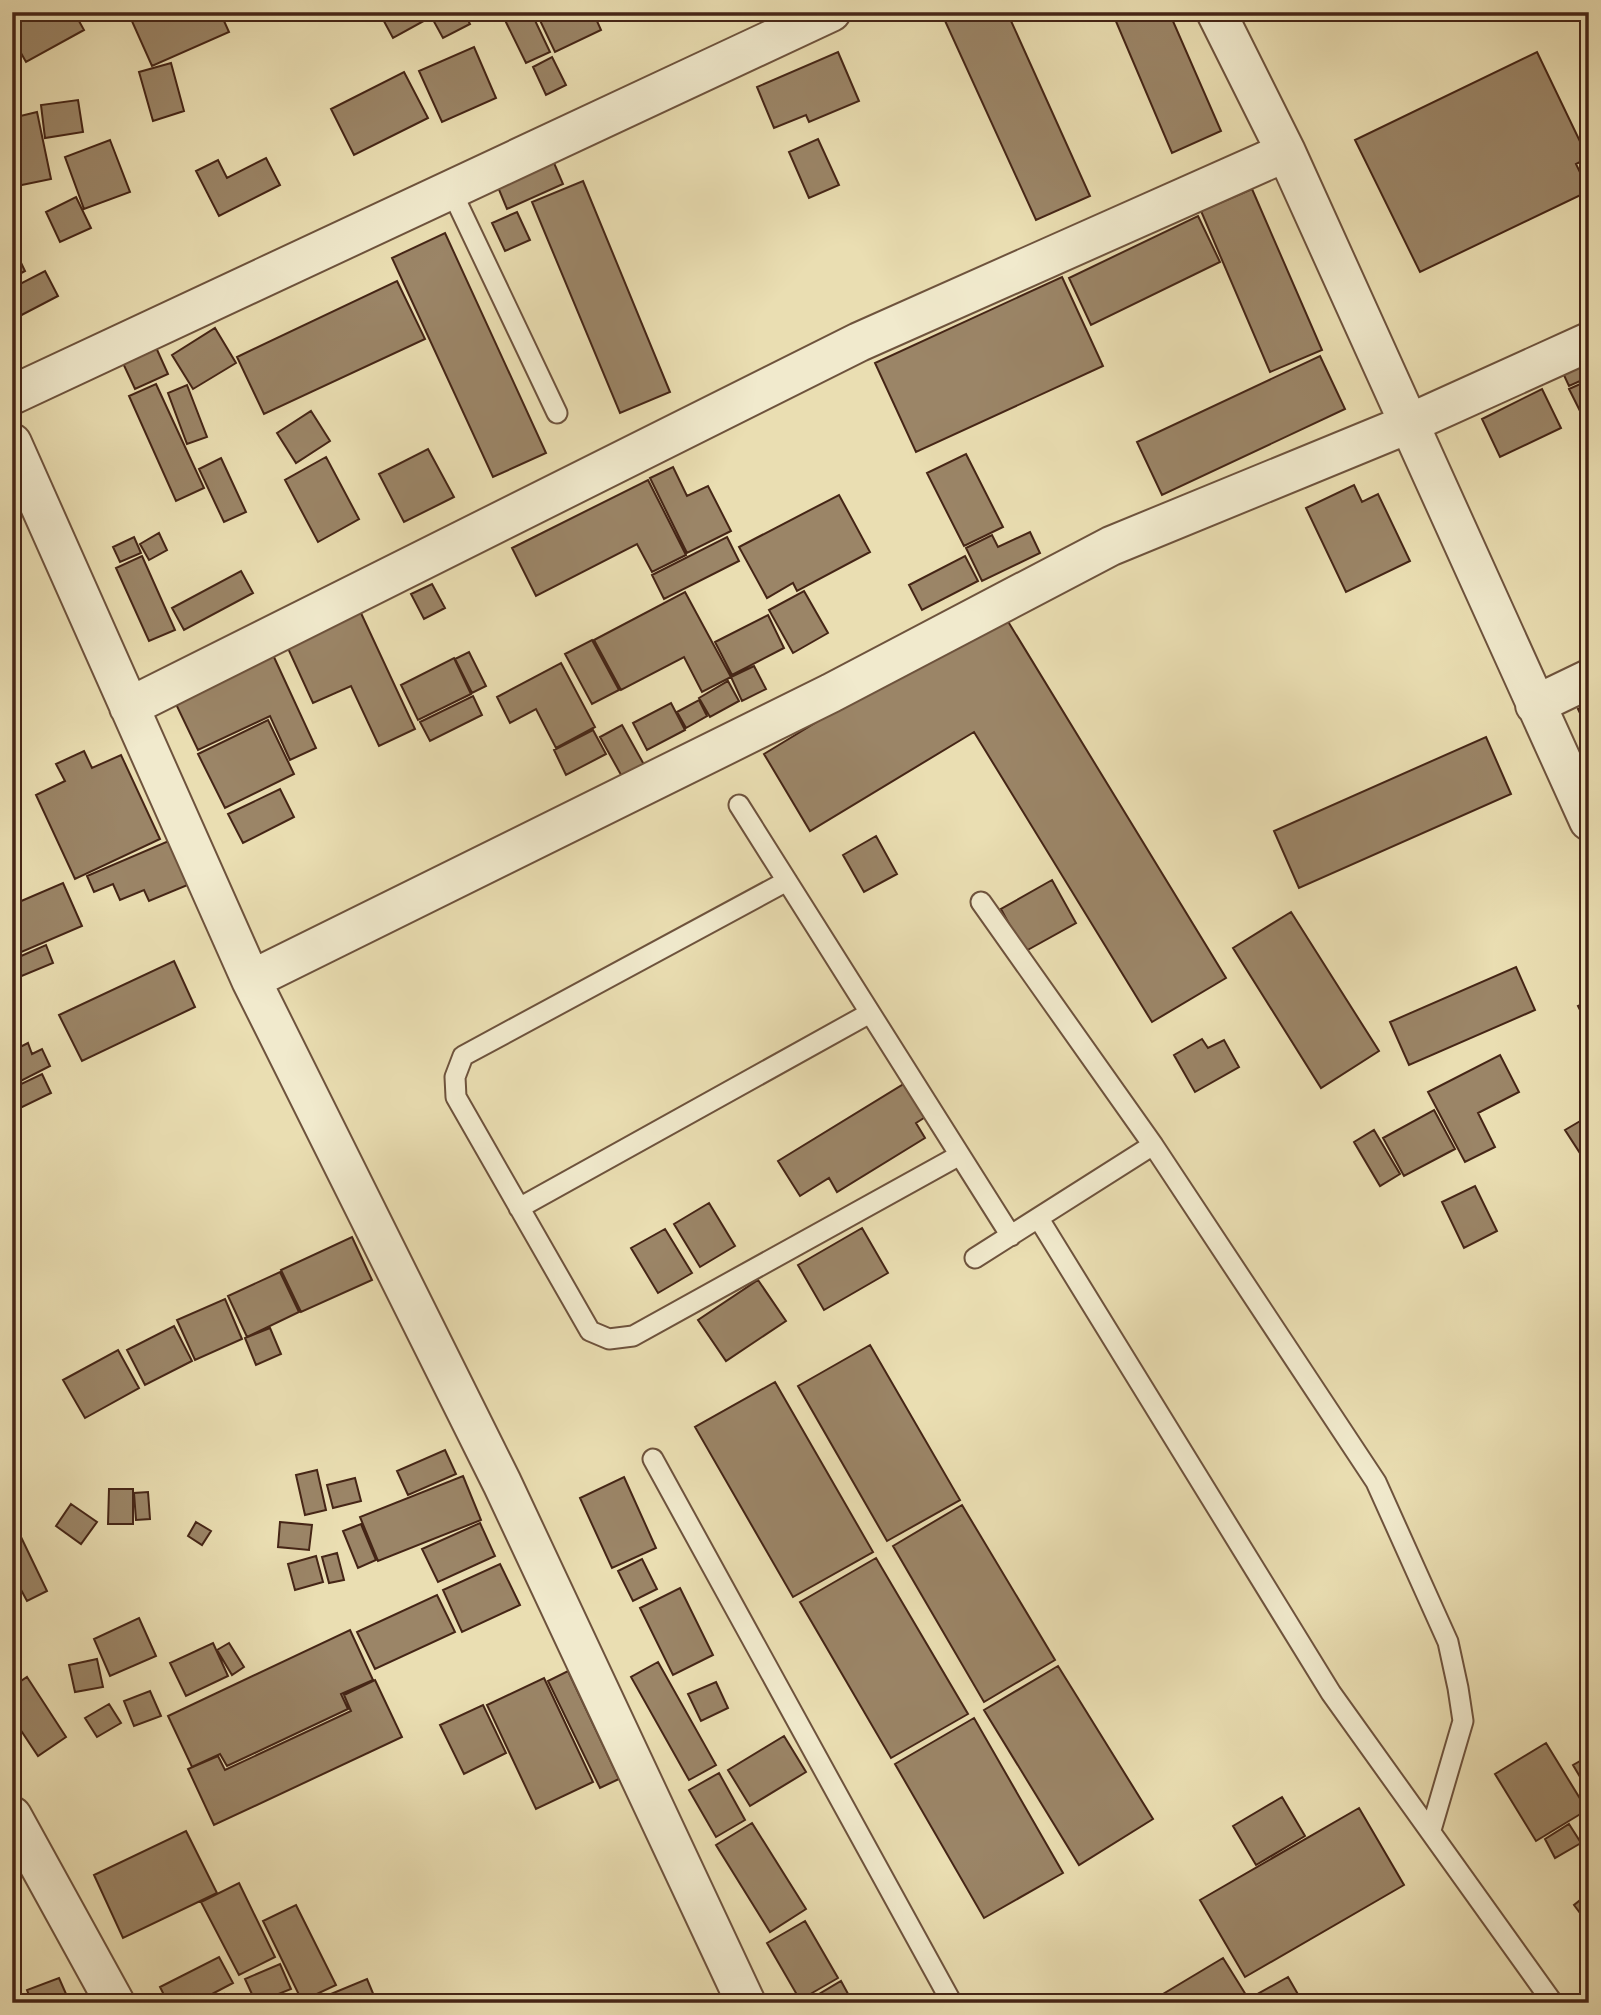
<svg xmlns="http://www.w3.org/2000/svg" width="1601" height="2015" viewBox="0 0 1601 2015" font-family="'Libre Caslon Text',serif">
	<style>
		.building { fill: #9b8567; stroke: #452516; stroke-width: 2 }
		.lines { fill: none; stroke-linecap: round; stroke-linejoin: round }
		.lane-casing { stroke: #6e533d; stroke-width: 23 }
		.street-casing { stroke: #6e533d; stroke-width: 42 }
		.lane { stroke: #f1eacd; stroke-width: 19 }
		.street { stroke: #f1eacd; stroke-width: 38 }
	</style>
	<rect width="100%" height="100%" fill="#eadeb2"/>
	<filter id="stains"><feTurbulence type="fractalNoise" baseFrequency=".00286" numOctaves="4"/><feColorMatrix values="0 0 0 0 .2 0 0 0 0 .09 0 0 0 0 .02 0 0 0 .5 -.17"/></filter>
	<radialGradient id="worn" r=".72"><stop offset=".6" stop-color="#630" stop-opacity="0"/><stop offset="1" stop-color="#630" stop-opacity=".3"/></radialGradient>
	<path class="building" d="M30,12H74L84,30L26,62L12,37V22Z
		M146,12H220L229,32L152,66L131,19Z
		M379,12H440L393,38Z
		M443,12H464L470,24L443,38L432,18Z
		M501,12H531L550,52L526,63Z
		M536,12H593L601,30L555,52Z
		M941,12H1007L1090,196L1036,220Z
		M1112,12H1169L1221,131L1172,153Z
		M474,47L496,98L442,122L419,71Z
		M838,52L859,101L809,122L806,115L774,128L757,87Z
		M1537,52L1588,158L1576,164L1589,191L1420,272L1355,140Z
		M552,57L566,85L546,95L533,67Z
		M171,63L184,111L153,121L139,72Z
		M404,72L428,118L354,155L331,109Z
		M78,100L83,132L45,138L41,105Z
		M37,112L51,179L12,187V118Z
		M818,139L839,185L809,198L789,152Z
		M110,140L130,192L84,209L65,157Z
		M551,156L563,184L507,209L495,180Z
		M266,158L280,185L219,216L196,171L218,160L227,178Z
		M583,181L670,392L620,413L532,202Z
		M1252,189L1322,350L1270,372L1201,211Z
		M76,197L91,228L60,242L46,212Z
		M517,212L530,240L505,251L492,223Z
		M1198,216L1220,262L1091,325L1069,278Z
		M445,233L546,453L493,477L392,258Z
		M12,244L25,271L12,278Z
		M45,271L58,296L12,320V288Z
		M1062,277L1103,366L916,452L875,363Z
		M397,281L425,339L264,414L237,357Z
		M215,328L236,363L193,389L172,355Z
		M154,343L168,374L135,389L121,359Z
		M1320,356L1345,409L1162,495L1137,442Z
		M1589,358V377L1569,386L1562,371Z
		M1589,380V427H1588L1569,389Z
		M156,384L204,488L176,501L129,396Z
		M187,385L207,437L187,444L168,393Z
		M1542,389L1561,428L1500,457L1482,419Z
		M311,411L330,441L296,463L277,433Z
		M428,449L454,497L404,522L379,474Z
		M966,454L1003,527L964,546L927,473Z
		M326,457L359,519L318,542L285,480Z
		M221,458L246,512L224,522L199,469Z
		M673,467L687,496L708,486L731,531L687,553L650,478Z
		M648,480L686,555L652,572L637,544L536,596L512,548Z
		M1354,485L1362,502L1378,494L1410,561L1346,592L1306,508Z
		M839,495L870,552L797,591L793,583L767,598L739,547Z
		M1030,532L1040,553L982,581L966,548L992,535L998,547Z
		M159,533L167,550L149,560L140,544Z
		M134,537L141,553L120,562L113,547Z
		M727,537L739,561L664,599L652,575Z
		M142,556L175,630L149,641L116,568Z
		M965,556L978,581L922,610L909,585Z
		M241,571L253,593L184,630L172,608Z
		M432,584L445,608L424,619L411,594Z
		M804,591L828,633L793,653L769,610Z
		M685,592L731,677L702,692L684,657L621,690L594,640Z
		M1001,610L1226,978L1152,1022L974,732L810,831L764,754Z
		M360,611L415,729L379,746L351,686L313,703L286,644Z
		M768,615L784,648L732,675L715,642Z
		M592,640L619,690L592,704L565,654Z
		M469,652L486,686L472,693L455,659Z
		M273,655L316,748L290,760L270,716L198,750L174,700Z
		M454,658L471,694L418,720L401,685Z
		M561,663L595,727L556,748L536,709L510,723L497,697Z
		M754,666L766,689L742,701L731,677Z
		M728,681L739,701L710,717L699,698Z
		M473,696L482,715L430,741L420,722Z
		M699,700L707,716L686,728L677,712Z
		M671,703L685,730L647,750L633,723Z
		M1589,704V732L1578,709Z
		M268,720L294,774L225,808L198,754Z
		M622,725L647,770L625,782L600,737Z
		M593,730L606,754L566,775L554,750Z
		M1486,737L1511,794L1299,888L1274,831Z
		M84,751L92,768L121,755L160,839L75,879L36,795L65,781L56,764Z
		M280,789L294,817L243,843L228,814Z
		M876,836L897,874L864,892L843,855Z
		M171,840L190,884L149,901L144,890L120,900L113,884L94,892L87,876Z
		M1052,880L1076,923L1024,952L1001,909Z
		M63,883L82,926L12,956V905Z
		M1291,912L1379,1051L1321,1088L1233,948Z
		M46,945L53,963L12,980V960Z
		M174,961L195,1007L82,1061L59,1015Z
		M1516,967L1535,1010L1409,1065L1390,1022Z
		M1589,1001V1028L1578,1006Z
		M1202,1039L1208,1048L1224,1040L1239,1067L1195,1092L1174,1055Z
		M28,1043L32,1054L42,1049L50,1066L13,1085L12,1051Z
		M1500,1055L1519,1092L1478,1113L1495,1147L1465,1162L1428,1092Z
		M42,1074L51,1093L12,1112V1086L13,1088Z
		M907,1082L927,1116L916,1123L925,1138L837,1192L829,1178L800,1196L778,1161Z
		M1434,1110L1455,1149L1404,1176L1383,1138Z
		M1587,1117L1589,1120V1167L1565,1130Z
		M1374,1130L1400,1174L1380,1186L1354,1142Z
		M1475,1186L1497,1231L1464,1248L1442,1202Z
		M709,1203L735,1246L700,1267L674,1224Z
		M862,1228L888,1273L824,1310L798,1265Z
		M665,1229L692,1273L658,1293L631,1248Z
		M352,1237L372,1280L301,1312L281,1270Z
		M280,1272L299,1312L247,1337L228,1296Z
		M758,1280L786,1321L726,1361L698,1320Z
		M225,1299L242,1339L195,1360L177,1320Z
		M174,1326L192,1361L145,1385L127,1350Z
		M270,1328L281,1354L256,1365L245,1338Z
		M870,1345L960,1500L887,1541L798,1386Z
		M118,1350L139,1388L85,1418L63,1380Z
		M775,1382L873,1552L793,1597L695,1427Z
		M445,1450L456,1474L408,1495L397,1471Z
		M317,1470L326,1510L305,1515L296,1475Z
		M463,1476L481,1520L378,1561L360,1517Z
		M624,1477L656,1548L612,1568L580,1498Z
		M355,1478L361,1501L333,1508L327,1485Z
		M109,1489H133V1524H108Z
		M148,1492L150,1519L136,1520L134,1493Z
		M71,1504L97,1522L81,1544L56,1526Z
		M962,1505L1055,1660L984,1702L893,1546Z
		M196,1522L211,1531L202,1545L188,1536Z
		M280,1522L312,1525L309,1550L278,1547Z
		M480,1523L495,1556L438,1582L422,1549Z
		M361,1524L376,1560L358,1568L343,1531Z
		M20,1535L47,1591L27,1601L12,1573V1539Z
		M337,1553L344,1580L329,1583L322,1557Z
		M316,1556L323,1582L295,1590L288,1564Z
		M876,1558L968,1714L891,1758L800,1602Z
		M642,1559L657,1589L633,1601L618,1571Z
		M500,1564L520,1605L462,1632L443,1590Z
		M680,1588L713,1655L673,1675L640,1608Z
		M437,1595L455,1632L375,1669L357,1632Z
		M139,1618L156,1656L110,1676L94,1639Z
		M350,1630L373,1680L341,1694L348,1709L227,1766L220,1754L192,1767L168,1716Z
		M213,1643L228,1676L186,1696L170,1663Z
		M229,1643L244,1667L232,1675L217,1650Z
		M97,1659L103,1687L75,1692L69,1665Z
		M658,1662L716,1765L689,1780L631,1677Z
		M1058,1666L1153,1819L1079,1865L984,1710Z
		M568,1671L619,1779L600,1788L548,1681Z
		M27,1677L66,1737L38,1756L12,1717V1687Z
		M544,1678L593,1782L536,1809L487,1705Z
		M375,1680L402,1737L214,1825L188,1769L218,1756L225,1770L351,1711L344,1695Z
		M716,1682L728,1708L701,1721L688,1694Z
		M150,1691L161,1716L134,1726L124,1701Z
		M109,1704L121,1723L97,1737L85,1718Z
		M483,1705L506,1753L464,1774L440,1725Z
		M974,1718L1063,1873L984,1918L895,1764Z
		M784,1736L806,1772L750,1806L728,1770Z
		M1546,1743L1587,1810L1536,1841L1495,1774Z
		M1589,1756V1792L1573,1765Z
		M719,1773L745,1820L716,1837L689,1790Z
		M1282,1797L1305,1836L1256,1865L1233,1826Z
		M1359,1808L1404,1885L1245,1977L1200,1900Z
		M752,1823L806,1909L770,1932L716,1845Z
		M1569,1824L1581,1843L1555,1858L1545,1839Z
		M186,1831L217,1893L123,1938L94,1875Z
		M239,1883L275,1957L239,1975L201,1902Z
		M1589,1893V1925L1574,1905Z
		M296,1905L336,1985L302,2001L263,1921Z
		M805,1921L838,1978L800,2000L767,1943Z
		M219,1957L233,1983L195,2003H168L160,1987Z
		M1223,1958L1251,2003H1148Z
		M280,1964L291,1989L256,2003L245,1979Z
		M1288,1977L1303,2003H1258L1254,1996Z
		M59,1978L70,2003H32L27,1990Z
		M367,1979L377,2003H314V2001Z
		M841,1981L853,2003H804Z
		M224,1994L229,2003H207Z"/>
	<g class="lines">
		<defs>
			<path id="lane" d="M451,190L557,413
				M739,805L1011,1236
				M787,881L463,1056L455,1077L456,1097L590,1331L609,1339L633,1336L960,1155
				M981,902L1153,1145L1376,1482L1448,1642L1458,1688L1463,1721L1431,1830
				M519,1208L870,1013
				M1039,1219L1331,1693L1553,2003
				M975,1258L1153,1145
				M653,1459L952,2003"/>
			<path id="street" d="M1216,12L1286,152L1589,821
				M12,395L831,12
				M12,443L251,980L502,1483L746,2003
				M1535,705L1589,679
				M129,707L859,342L1286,152
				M251,980L831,693L1111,546L1408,424L1589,342
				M12,1816L115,2003"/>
		</defs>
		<use href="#lane" class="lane-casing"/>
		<use href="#street" class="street-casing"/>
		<use href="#lane" class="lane"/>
		<use href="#street" class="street"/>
	</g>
	<rect width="1601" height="2015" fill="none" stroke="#eadeb2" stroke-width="42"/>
	<rect x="14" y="14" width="1573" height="1987" fill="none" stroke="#452516" stroke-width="3.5"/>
	<rect x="21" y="21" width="1559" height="1973" fill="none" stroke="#452516" stroke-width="2"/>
	<rect width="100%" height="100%" filter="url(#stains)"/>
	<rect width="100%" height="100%" fill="url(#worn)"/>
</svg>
